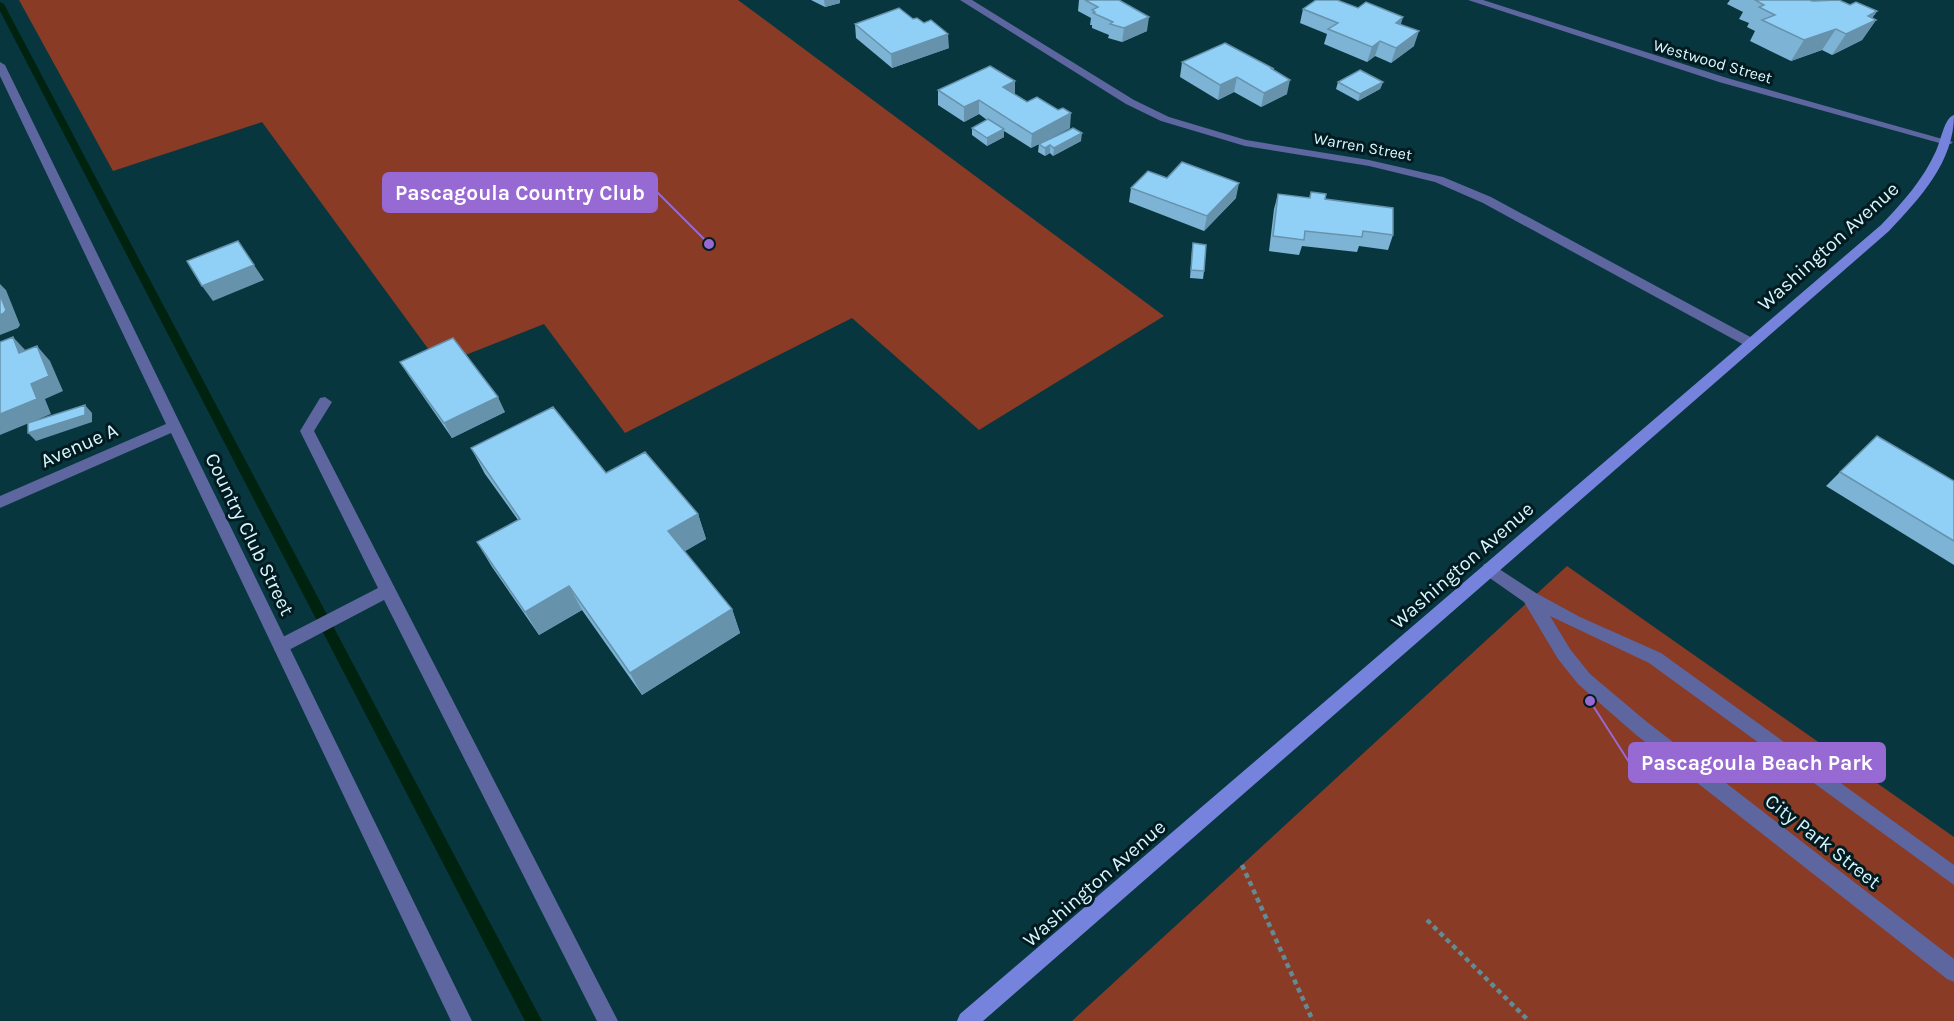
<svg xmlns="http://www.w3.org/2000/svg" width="1954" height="1021" viewBox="0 0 1954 1021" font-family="Karla,sans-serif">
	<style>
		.green { fill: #8a3b26 }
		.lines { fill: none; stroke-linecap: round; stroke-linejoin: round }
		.stream { fill: #002310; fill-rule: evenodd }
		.path { stroke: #638b93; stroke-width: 4.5; stroke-dasharray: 5 4; stroke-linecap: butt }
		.lane { fill: #5d669e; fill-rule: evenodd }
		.street { fill: #5d669e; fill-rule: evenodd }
		.secondary { fill: #7683dd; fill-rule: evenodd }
		.wall { fill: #7db3d4 }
		.shaded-wall { fill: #6692ac }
		.building { fill: #91d0f6; stroke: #6692ac; stroke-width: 1.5 }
		.labels { text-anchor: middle; stroke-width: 6; stroke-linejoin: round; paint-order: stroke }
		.far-street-label { font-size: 16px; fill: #d8f6fe; stroke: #021b21 }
		.street-label { font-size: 20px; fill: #d8f6fe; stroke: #021b21 }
		.leader { fill: none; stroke: #9769d2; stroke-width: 2 }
		.callout-dot { fill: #9769d2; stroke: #021b21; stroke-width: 2 }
		.callout { fill: #9769d2; stroke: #9769d2; stroke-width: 2 }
		.callout-label { font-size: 21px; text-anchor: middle; font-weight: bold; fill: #fff }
	</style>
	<rect width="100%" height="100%" fill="#07363f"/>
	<path class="green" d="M19,0H738L1164,316L979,430L852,318L625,433L544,324L440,365L262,122L113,171Z
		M1567,566L1954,837V1021H1072Z"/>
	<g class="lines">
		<path class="stream" d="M0,2L4,4L542,1021H525L0,11Z"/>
		<path class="path" d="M1242,865L1313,1021
			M1427,920L1529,1021"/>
		<path class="lane" d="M325,397L332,402L314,431L618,1021H597L384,600L287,651L281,653L275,651L273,646L275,641L378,588L300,431L320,398Z"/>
		<path class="street" d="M960,0H972L1134,100L1169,117L1246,140L1369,160L1443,177L1491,197L1756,340L1758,343L1751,348L1746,346L1483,203L1435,182L1369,166L1245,146L1161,121L1126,104Z
			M1468,0H1483L1727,78L1953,142L1951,144H1943L1719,82Z
			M0,62L5,65L472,1021H451L171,433L0,508V496L166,424L0,76Z
			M1490,563L1536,593L1580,617L1661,653L1954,865V885L1649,663L1550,616L1570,649L1590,674L1647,722L1954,959V982L1947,979L1635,734L1578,684L1558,659L1524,602L1484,574L1482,569L1484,564Z"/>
		<path class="secondary" d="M1954,115C1954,162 1920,198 1889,231L983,1021H957L960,1014L1881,225C1902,203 1923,180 1936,151C1941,141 1944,118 1954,115Z"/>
	</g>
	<path class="wall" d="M811,0H841H840V3L825,7Z
		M1079,0H1119L1147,31L1122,42L1108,38L1109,35L1092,28V25H1090L1091,18L1078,11Z
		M1730,0H1810L1850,5L1877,11L1872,18L1876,20L1862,40L1832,55L1822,50L1791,61L1750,41L1755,31L1747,27L1749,23L1739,19L1743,12L1727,4Z
		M1303,9L1401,24L1414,46L1391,63L1375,56L1367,62L1324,44L1327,34L1300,23Z
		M855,24L949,48L892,68L856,38Z
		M1182,62L1274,70L1287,94L1261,107L1234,92L1218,100L1180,77Z
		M1015,81V94L1070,128L1041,143L1081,141L1053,156L1050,153L1045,156L1038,152L1039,144L1031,148L1004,131V137L987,146L972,135V128L987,120L979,114L964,122L938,105V90Z
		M1338,82H1383L1380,89L1358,101L1336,89Z
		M1167,178L1236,198L1204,231L1129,202L1131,188Z
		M1311,192L1325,199L1393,235L1388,250L1359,246L1357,252L1302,246L1299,255L1269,251L1274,209L1278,194L1309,198Z
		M1193,243L1204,271L1203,279L1190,278L1192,251Z
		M400,362L505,412L452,438L409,376Z
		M471,448L606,473L698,514L706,539L684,551L732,609L740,633L642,695L582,610L539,635L492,567L477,542L518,520L485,474Z
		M1840,472L1954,481V565L1826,486Z"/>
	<path class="shaded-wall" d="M824,0H841H840V3L825,7Z
		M1877,11L1869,23L1876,20L1862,40L1832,55L1846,34L1868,16Z
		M1149,17L1147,31L1122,42L1124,28Z
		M1403,17L1399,31L1396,23Z
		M1836,29L1822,50L1791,61L1804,40Z
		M1419,31L1414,46L1391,63L1396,48Z
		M948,34L949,48L892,68L891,54Z
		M1380,41L1375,56L1367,62L1372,47Z
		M1237,77L1234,92L1218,100L1220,85Z
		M1290,80L1287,94L1261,107L1264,93Z
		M1015,81V96L1003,87Z
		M1383,82L1380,89L1358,101L1360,94Z
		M979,100V114L964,122V107Z
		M1071,113L1070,128L1031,148L1032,134Z
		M1004,129V137L987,146V138Z
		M1082,133L1081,141L1053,156L1054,148Z
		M1050,145V153L1045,156V148Z
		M1239,183L1236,198L1204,231L1207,216Z
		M254,265L264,280L213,301L202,286Z
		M0,284L6,290L20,325L18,328L0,335Z
		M13,337L27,352L19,353Z
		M37,346L50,361L63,391L45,399L51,414L0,435V414L31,384Z
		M498,397L505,412L452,438L444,423Z
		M85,405L92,413V422L36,441L28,433Z
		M698,514L706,539L677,556L668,531Z
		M569,586L582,610L539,635L525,612Z
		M732,609L740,633L642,695L630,673Z"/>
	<path class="building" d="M1085,0H1119L1149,17L1124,28L1110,24L1113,22L1093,13L1095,12L1092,10L1098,7Z
		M1316,0H1337L1358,8L1366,2L1403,17L1396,23L1419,31L1396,48L1380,41L1372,47L1328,29L1338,23L1303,9Z
		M1755,0H1810L1812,1L1839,0L1850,5L1856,2L1877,11L1868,16L1876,20L1846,34L1836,29L1804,40L1762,20L1775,15L1759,7L1764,5Z
		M899,8L913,19L917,18L924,23L931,20L948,34L891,54L855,24Z
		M1225,43L1274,69H1272L1290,80L1264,93L1237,77L1220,85L1182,62Z
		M990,66L1015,81L1003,87L1027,102L1037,97L1058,110L1063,108L1071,113L1032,134L979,100L964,107L938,90Z
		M1360,70L1383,82L1360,94L1338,82Z
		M988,119L1004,129L987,138L972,128Z
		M1073,128L1082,133L1054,148L1050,145L1045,148L1039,144Z
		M1182,162L1239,183L1207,216L1131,188L1148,171L1167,178Z
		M1311,192L1326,194L1325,199L1393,208V235L1363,231L1362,237L1305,231L1304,240L1273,236L1278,194L1310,198Z
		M238,241L254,265L202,286L187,261Z
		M1193,243L1206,245L1204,271L1191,270Z
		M0,295L6,310L4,313L0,315Z
		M13,337L19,353L37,346L49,376L31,384L37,399L0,414V342Z
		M453,338L498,397L444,423L400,362Z
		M85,405V415L28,433V423Z
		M553,407L606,473L645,452L698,514L668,531L732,609L630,673L569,586L525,612L477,542L520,519L471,448Z
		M1877,436L1954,481V541L1840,472Z"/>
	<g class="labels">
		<g class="far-street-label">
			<text transform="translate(1713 61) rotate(16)" y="6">Westwood Street</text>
			<text transform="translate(1363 146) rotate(10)" y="6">Warren Street</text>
		</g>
		<g class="street-label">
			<text transform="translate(1828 246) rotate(-42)" y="7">Washington Avenue</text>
			<text transform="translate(79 445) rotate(-24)" y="7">Avenue A</text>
			<text transform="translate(250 534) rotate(64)" y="7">Country Club Street</text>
			<text transform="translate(1462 565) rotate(-41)" y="7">Washington Avenue</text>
			<text transform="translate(1823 841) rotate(38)" y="7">City Park Street</text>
			<text transform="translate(1094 883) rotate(-41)" y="7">Washington Avenue</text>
		</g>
	</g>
	<path class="leader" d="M709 244L657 192M1590 701L1629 762"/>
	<g class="callout-dot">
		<circle cx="709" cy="244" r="6"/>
		<circle cx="1590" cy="701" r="6"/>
	</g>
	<g class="callout">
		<rect x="383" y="173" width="274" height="39" rx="6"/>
		<rect x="1629" y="743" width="256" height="39" rx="6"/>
	</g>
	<g class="callout-label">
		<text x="520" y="200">Pascagoula Country Club</text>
		<text x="1757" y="770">Pascagoula Beach Park</text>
	</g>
</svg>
